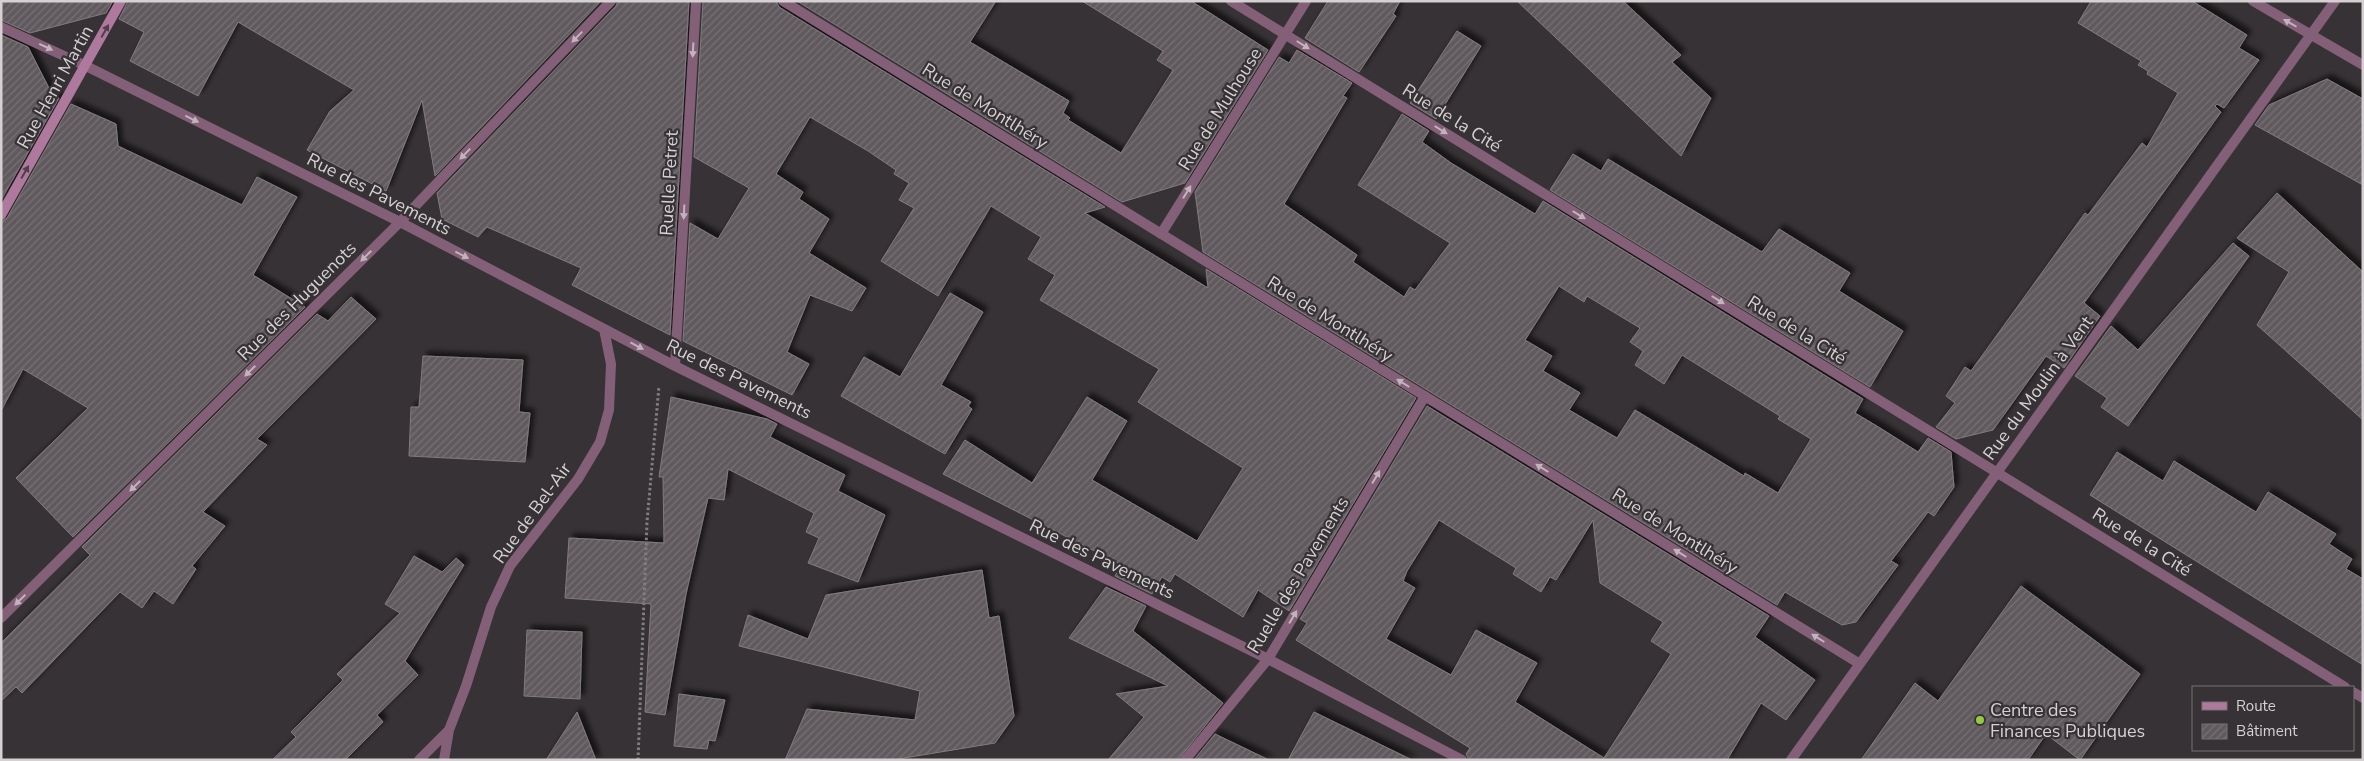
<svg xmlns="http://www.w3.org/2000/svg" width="2364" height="761" viewBox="0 0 2364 761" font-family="'Nunito Sans',sans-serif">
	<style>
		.building { fill: url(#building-hatch); stroke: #827b7f; fill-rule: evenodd; filter: url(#shadow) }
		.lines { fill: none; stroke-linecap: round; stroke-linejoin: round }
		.path { stroke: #827e80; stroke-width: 3; stroke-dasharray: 2.5 2.5; stroke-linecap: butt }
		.minor { stroke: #836077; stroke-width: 10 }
		.secondary { stroke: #af789d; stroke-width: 10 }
		.oneway { fill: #c0b5bc }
		.oneway2 { fill: #4f404a }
		.poi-dot { fill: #92cd3e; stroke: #373235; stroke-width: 2 }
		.labels { text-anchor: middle; stroke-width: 4.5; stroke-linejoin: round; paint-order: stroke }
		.street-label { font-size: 18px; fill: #d5d1d3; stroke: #373235 }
		.poi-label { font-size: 18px; fill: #d5d1d3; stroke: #373235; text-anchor: start }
	</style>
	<defs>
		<pattern id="building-hatch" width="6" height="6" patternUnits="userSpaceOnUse" patternTransform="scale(1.25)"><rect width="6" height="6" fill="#605a5e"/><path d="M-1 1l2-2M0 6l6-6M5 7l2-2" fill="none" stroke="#767174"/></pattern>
		<filter id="shadow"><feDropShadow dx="4.5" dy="-4.5" stdDeviation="2.5" flood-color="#0009"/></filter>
	</defs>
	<rect width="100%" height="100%" fill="#373235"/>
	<path class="building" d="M1,1H113L106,13L30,33L1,20Z
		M128,1H601L435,176L422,100L386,191L307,150L330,111L354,90L238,22L198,96L130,61L144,32L119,19Z
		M618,1H689L670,335L572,285L581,268L487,227L478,237L442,219L437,193L616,6Z
		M703,1H776L779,7L1105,207L1085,213L1208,288L1206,269L1416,398L1289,611L1258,590L1243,617L1175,574L1170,582L1162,577L1152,594L1115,576L1122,565L943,474L965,440L1032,483L1087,397L1127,421L1092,480L1197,541L1243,468L1138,402L1159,369L1040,300L1055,275L1028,259L1041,237L991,206L938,296L881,261L914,208L899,200L909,183L894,174L896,170L868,151L810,117L776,174L803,192L799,199L829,219L809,253L866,288L852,311L810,295L787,352L809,364L792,395L683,341L690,223L718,239L749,188L694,157Z
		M797,1H996L970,42L1069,101L1063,113L1070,118L1068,120L1121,153L1173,70L1157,60L1163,51L1082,1H1191L1268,50L1185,183L1122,202Z
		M1328,1H1400L1393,14L1396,16L1359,72L1305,38Z
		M1517,1H1623L1681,55L1672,62L1711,98L1681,156Z
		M2091,1H2192L2247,35L2239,48L2259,60L2224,108L2217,104L2215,106L2221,112L2084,303L2100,316L2064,368L2046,356L1993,430L1956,439L1936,427L1955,403L1946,396L1965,367L1971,371L2085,213L2088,215L2142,143L2147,147L2178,93L2147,74L2148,71L2138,65L2141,61L2078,23Z
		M1457,31L1481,46L1436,119L1410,103Z
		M1,35L28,47L53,96L59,98L1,200Z
		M1297,50L1352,83L1343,96L1347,98L1284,204L1357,255L1353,262L1404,297L1410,287L1415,290L1450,243L1358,185L1402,114L1429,131L1422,142L1451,163L1535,214L1543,201L1863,399L1855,413L1880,428L1918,452L1928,438L1951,452L1954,487L1934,516L1928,512L1891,561L1898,565L1856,622L1842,625L1785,592L1777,605L1203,252L1195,192L1279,57L1289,63ZM1559,286L1584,302L1587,296L1640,328L1630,342L1643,351L1635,365L1664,384L1682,355L1780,416L1778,419L1811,439L1778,493L1745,473L1744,476L1635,410L1617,438L1569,410L1580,393L1543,371L1552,356L1525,340Z
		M2327,79L2363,99V185L2255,125L2269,105Z
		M71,104L116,124L118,146L242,205L257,177L297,197L253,275L305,307L73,537L16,478L88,408L23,369L1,411V222L7,218Z
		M1573,154L1601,171L1608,159L1762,252L1779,229L1850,273L1839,291L1903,331L1870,387L1550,190Z
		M2277,193L2363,272V420L2257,325L2289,272L2237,238Z
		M2233,243L2249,256L2128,426L2101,407L2107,398L2075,376L2111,326L2138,350Z
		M950,293L983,312L941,385L971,402L968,406L972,409L945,454L841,396L864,357L900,377Z
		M351,297L376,319L257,439L267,445L203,512L225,526L192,566L196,569L173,604L154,591L142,608L120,592L22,693L16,687L1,701V643L90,555L82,547L317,314L328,321Z
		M423,356L523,360L519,412L530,413L525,462L409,456L411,407H419Z
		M671,397L767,419L777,424L770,437L845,475L838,491L885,515L858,582L808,563L819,538L806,532L814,513L728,469L724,500L708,498L686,594L665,715L645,712L651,604L565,598L569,538L664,543L663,477H659Z
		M1427,406L1769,616L1755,637L1815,680L1786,720L1761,703L1727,760H1469L1466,754L1470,748L1296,640L1307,623L1300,619ZM1439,520L1516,568L1513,574L1541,592L1550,577L1556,580L1593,520L1600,583L1663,622L1651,641L1671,654L1604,758L1515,702L1537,663L1476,630L1451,675L1386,639L1415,588L1403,581L1407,571Z
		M2117,452L2163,481L2174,461L2256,512L2268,492L2336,534L2329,544L2352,559L2346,569L2363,579V665L2090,495Z
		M414,556L442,572L456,558L464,565L405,661L418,675L377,715L383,722L345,760H272L296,737L291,732L343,680L337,674L400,613L385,604Z
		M982,570L989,618L999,616L1014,716L995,743L892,760H785L807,709L915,720L920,691L739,646L748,615L808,639L826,595Z
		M2021,586L2140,674L2080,760L2046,734L2028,760H1861L1915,683L1938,701Z
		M1106,587L1146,606L1133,631L1223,703L1178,760H1108L1144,717L1116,694L1168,686L1069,638Z
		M527,630L582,632L580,699L524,696Z
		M679,694L725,700L715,741L709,740L707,749L674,746Z
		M577,712L596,760H546Z
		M1314,712L1412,760H1288Z
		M1215,734L1269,760H1194Z"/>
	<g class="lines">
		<path class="path" d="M638,760L647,522L659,386"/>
		<path class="minor" d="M783,1L1860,664
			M1231,1L2345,687
			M2253,1L2363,65
			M1,27L86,66L400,222L675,366L1268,659L1462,760
			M1161,234L1306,1
			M675,366L696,1
			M1,618L400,222L611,1
			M2353,692L2363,698
			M419,760L449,730L466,686L491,607L510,566L578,479L600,442L609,410L611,364L604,329
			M444,760L449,730
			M1185,760L1268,659L1425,396
			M1791,760L2335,1"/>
		<path class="secondary" d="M1,215L121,1"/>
	</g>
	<defs><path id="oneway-solid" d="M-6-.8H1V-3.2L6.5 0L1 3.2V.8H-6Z" transform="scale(1.25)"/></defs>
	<g class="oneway">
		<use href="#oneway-solid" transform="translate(2290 23) rotate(-150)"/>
		<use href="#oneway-solid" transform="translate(577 37) rotate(134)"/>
		<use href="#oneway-solid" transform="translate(1303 45) rotate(32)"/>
		<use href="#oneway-solid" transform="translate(46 47) rotate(25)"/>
		<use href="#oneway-solid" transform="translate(693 50) rotate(93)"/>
		<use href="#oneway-solid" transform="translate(192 119) rotate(26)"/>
		<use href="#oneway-solid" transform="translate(1441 130) rotate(32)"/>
		<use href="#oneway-solid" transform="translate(465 154) rotate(134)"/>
		<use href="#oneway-solid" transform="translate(1187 192) rotate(-58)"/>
		<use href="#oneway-solid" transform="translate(684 212) rotate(93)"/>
		<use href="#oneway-solid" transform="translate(1579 215) rotate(32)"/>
		<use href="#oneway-solid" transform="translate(462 255) rotate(27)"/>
		<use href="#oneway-solid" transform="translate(366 256) rotate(135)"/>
		<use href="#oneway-solid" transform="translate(1718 300) rotate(32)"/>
		<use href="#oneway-solid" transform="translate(637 346) rotate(28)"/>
		<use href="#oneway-solid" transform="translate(250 371) rotate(135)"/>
		<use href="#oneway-solid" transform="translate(1403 383) rotate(-148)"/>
		<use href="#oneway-solid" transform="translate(1542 468) rotate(-148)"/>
		<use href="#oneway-solid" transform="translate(1376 477) rotate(-59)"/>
		<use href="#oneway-solid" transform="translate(135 486) rotate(135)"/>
		<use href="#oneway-solid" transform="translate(1680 553) rotate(-148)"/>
		<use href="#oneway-solid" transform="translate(20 600) rotate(135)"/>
		<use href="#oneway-solid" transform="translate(1293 617) rotate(-59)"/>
		<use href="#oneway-solid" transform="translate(1818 638) rotate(-148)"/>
	</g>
	<g class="oneway2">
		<use href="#oneway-solid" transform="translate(105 31) rotate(-61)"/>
		<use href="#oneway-solid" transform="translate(25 172) rotate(-60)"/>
	</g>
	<circle class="poi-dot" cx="1980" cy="720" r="5"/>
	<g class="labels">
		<g class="street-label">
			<text transform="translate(55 87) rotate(-61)" y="6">Rue Henri Martin</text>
			<text transform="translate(985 106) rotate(32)" y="6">Rue de Montlhéry</text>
			<text transform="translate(1220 109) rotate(-58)" y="6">Rue de Mulhouse</text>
			<text transform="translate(1452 118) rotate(32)" y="6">Rue de la Cité</text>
			<text transform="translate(669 183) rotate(-87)" y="6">Ruelle Petret</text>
			<text transform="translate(379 194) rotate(27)" y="6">Rue des Pavements</text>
			<text transform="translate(297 301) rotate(-45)" y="6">Rue des Huguenots</text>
			<text transform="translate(1330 319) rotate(32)" y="6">Rue de Montlhéry</text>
			<text transform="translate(1797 330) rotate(32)" y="6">Rue de la Cité</text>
			<text transform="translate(739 379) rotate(26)" y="6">Rue des Pavements</text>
			<text transform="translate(2038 388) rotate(-54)" y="6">Rue du Moulin à Vent</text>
			<text transform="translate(532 513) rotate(-54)" y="6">Rue de Bel-Air</text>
			<text transform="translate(1675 531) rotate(32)" y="6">Rue de Montlhéry</text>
			<text transform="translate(2142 542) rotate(32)" y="6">Rue de la Cité</text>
			<text transform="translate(1102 559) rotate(26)" y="6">Rue des Pavements</text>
			<text transform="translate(1298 575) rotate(-59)" y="6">Ruelle des Pavements</text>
		</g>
		<g class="poi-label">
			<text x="1990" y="716">Centre des<tspan x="1990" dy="21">Finances Publiques</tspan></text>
		</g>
	</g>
	<rect width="2364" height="761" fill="none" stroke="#d5d1d3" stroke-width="5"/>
	<rect x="2192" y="686" width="162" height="65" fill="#373235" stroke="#767274"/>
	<rect x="2202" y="702" width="25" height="8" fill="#af789d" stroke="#767274"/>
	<text x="2236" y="711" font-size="15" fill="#d5d1d3">Route</text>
	<rect x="2202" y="724" width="25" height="15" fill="url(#building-hatch)" stroke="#767274"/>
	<text x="2236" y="736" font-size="15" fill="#d5d1d3">Bâtiment</text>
</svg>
